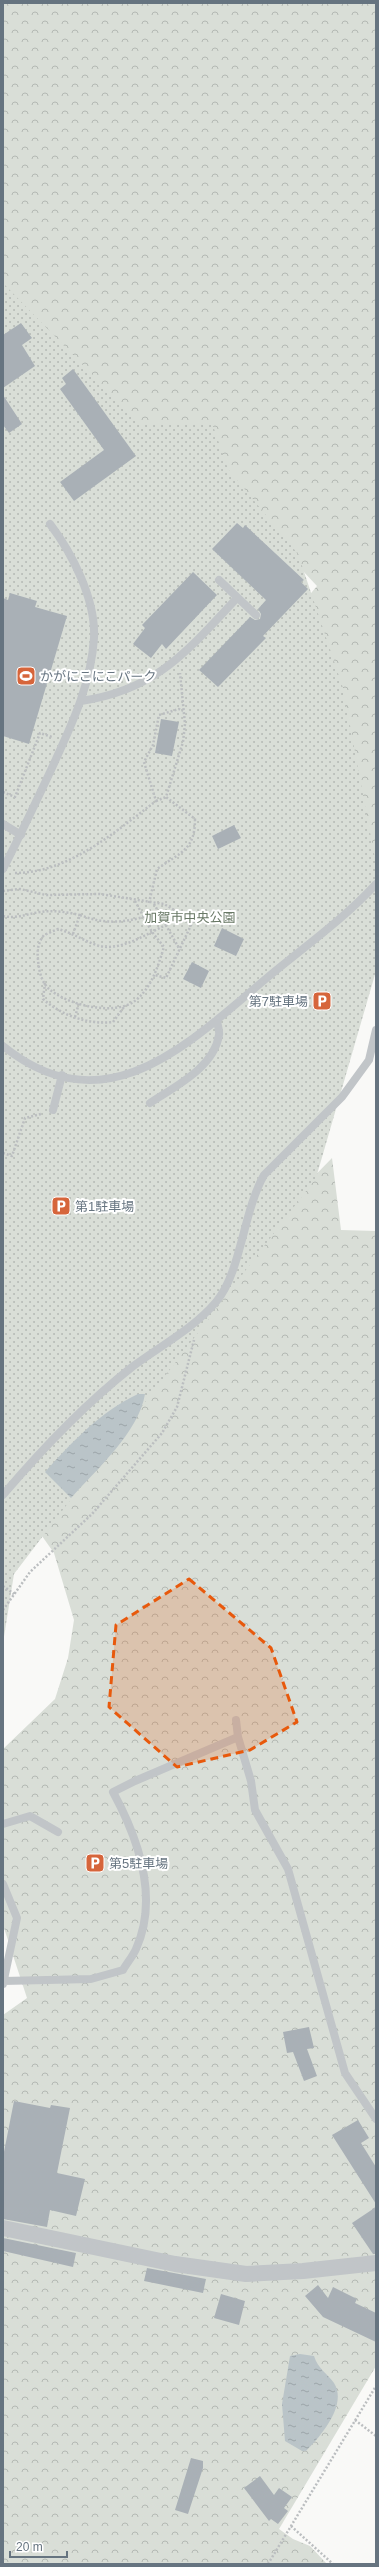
<svg xmlns="http://www.w3.org/2000/svg" width="379" height="2567" viewBox="0 0 379 2567" font-family="Helvetica,'Noto Sans JP',sans-serif">
	<style>
		.forest { fill: url(#forest-crowns) }
		.park { fill: url(#park-dots) }
		.water { fill: url(#water-ripples) }
		.building { fill: #a9b0b6 }
		.lines { fill: none; stroke-linecap: round; stroke-linejoin: round }
		.path { stroke: #bbbec0; stroke-width: 2.5; stroke-dasharray: 2 2; stroke-linecap: butt }
		.lane { stroke: #c1c5c8; stroke-width: 8 }
		.street { stroke: #c1c5c8; stroke-width: 16 }
		.marked { fill: #e8590c; fill-opacity: 0.2; stroke: #e8590c; stroke-width: 3; stroke-dasharray: 8 5; stroke-linejoin: round }
		.labels { text-anchor: middle; stroke-width: 4; stroke-linejoin: round; paint-order: stroke }
		.poi-label { font-size: 13px; fill: #667480; stroke: #fff; text-anchor: start }
		.park-label { font-size: 13px; fill: #687865; stroke: #fff }
	</style>
	<defs>
		<pattern id="forest-crowns" width="20" height="18" patternUnits="userSpaceOnUse"><rect width="20" height="18" fill="#d9ded7"/><path d="M2 6a3 3 0 1 1 6 0M12 15a3 3 0 1 1 6 0" fill="none" stroke="#b4b9b4"/></pattern>
		<pattern id="park-dots" width="8" height="8" patternUnits="userSpaceOnUse"><rect width="8" height="8" fill="#d9ded7"/><path d="M2 2h.1M6 6h.1" fill="none" stroke="#b4b9b4" stroke-width="1.8" stroke-linecap="round"/></pattern>
		<pattern id="water-ripples" width="26" height="14" patternUnits="userSpaceOnUse"><rect width="26" height="14" fill="#bac4c8"/><path d="M2 4q2-2 4 0t4 0M15 11q2-2 4 0t4 0" fill="none" stroke="#9ba4a8"/></pattern>
	</defs>
	<rect width="100%" height="100%" fill="#f9f9f7"/>
	<path class="forest" d="M3,3H376V867L260,654L317,586L287,554L232,520L3,296Z
		M332,1158L341,1230L376,1231V2366L279,2529L293,2539L310,2546L327,2564H3V2015L27,1998L3,1925V1749L55,1699L68,1658L74,1620L54,1553L25,1512L286,1205Z"/>
	<path class="park" d="M3,283L140,424L212,423L228,469L298,554L343,688L376,864V971L316,1178L14,1574L3,1643Z"/>
	<path class="water" d="M138,1394H145C139,1432 96,1470 71,1498L45,1472C72,1442 100,1412 138,1394Z
		M300,2354L314,2356C318,2369 327,2373 334,2383C348,2405 320,2437 306,2451H302L285,2441L282,2404L290,2356Z"/>
	<path class="building" d="M21,323L32,338L22,345L35,366L3,388V335Z
		M73,369L136,456L74,501L60,482L104,450L60,389L66,384L62,378Z
		M3,395L22,424L9,433L3,425Z
		M237,523L243,528L245,525L304,580L301,582L308,589L263,636L266,638L218,687L199,670L250,617L255,620L260,619L261,614L258,609L266,600L212,549Z
		M193,572L217,595L166,649L162,644L151,658L133,644L145,628L142,625Z
		M10,593L37,601L35,607L67,616L29,744L3,736V598L8,600Z
		M161,719L179,722L172,756L155,753Z
		M234,825L241,838L218,849L212,836Z
		M222,928L244,939L236,956L214,946Z
		M192,962L209,971L201,988L183,979Z
		M309,2027L314,2048L307,2049L317,2076L304,2081L293,2052L287,2053L283,2032Z
		M14,2101L50,2108L51,2105L70,2108L57,2173L85,2179L76,2216L50,2210L47,2227L3,2219V2157Z
		M358,2120L369,2138L361,2143L376,2167V2204L332,2135Z
		M376,2207V2254H373L352,2223Z
		M3,2238L76,2253L73,2267L3,2251Z
		M147,2268L206,2279L203,2293L144,2281Z
		M318,2285L328,2298L333,2287L357,2299L355,2303L376,2313V2342L323,2317L305,2296Z
		M221,2294L245,2301L239,2325L214,2318Z
		M191,2458L203,2461V2468L188,2514L175,2510Z
		M260,2476L274,2495L279,2488L292,2497L284,2508L288,2511L278,2524L271,2519L269,2521L244,2488Z"/>
	<g class="lines">
		<path class="path" d="M3,792L15,797L40,733L52,737
			M156,801L166,797
			M15,873C69,873 116,831 156,801L144,762L153,745L159,715L179,709L183,711
			M3,891L20,889L46,895L100,894L164,904L193,921L166,978L155,975
			M135,901L152,932L164,947C158,966 152,987 136,1000C116,1017 66,1005 48,988C41,981 39,970 38,960C37,949 38,943 44,935L58,929C72,933 83,940 96,945C119,953 146,934 166,925
			M149,903L157,869C181,852 195,850 195,819L166,797L183,742L185,724L180,673
			M154,904L180,950
			M80,915C103,924 121,923 144,917
			M3,916C16,919 27,914 40,912C53,910 67,912 80,915L73,934
			M45,983L43,999C61,1015 88,1025 113,1022L124,1007
			M75,1017L79,1003
			M3,1153L12,1156L25,1118L41,1114
			M3,1586L14,1594
			M3,1610L30,1572L92,1514L162,1433L177,1407L194,1340
			M355,2420L376,2436
			M291,2526L333,2564
			M268,2564L376,2386"/>
		<path class="lane" d="M219,580L256,615
			M81,701C157,690 187,651 237,598
			M3,824L21,835
			M3,869C20,836 35,804 51,770C70,728 91,686 94,638C96,600 72,553 50,524
			M3,1046C106,1129 189,1043 268,977C304,947 344,919 376,884
			M150,1103C174,1087 214,1068 219,1035C220,1031 217,1024 217,1020
			M53,1110L62,1075
			M3,1495C42,1449 85,1404 132,1367C160,1346 193,1329 216,1302C241,1273 243,1212 264,1175L342,1097L369,1060L376,1030
			M236,1720L238,1737L251,1781L255,1810L288,1869L345,2073L376,2119
			M3,1824L30,1816L58,1832
			M3,1884L17,1918L3,1984
			M3,1981L91,1979L123,1970C127,1963 133,1956 136,1949C159,1898 138,1838 113,1792L135,1781L238,1737"/>
		<path class="street" d="M3,2228L175,2264L246,2274L303,2271L376,2263"/>
	</g>
	<path class="marked" d="M189,1579L271,1648L297,1722L250,1750L177,1767L109,1707L116,1625Z"/>
	<defs>
		<symbol id="stadium-square" viewBox="-11 -11 22 22"><rect x="-9" y="-9" width="18" height="18" rx="4" fill="#d6653b" stroke="#fff"/><path d="M0-5a6.5 5 0 1 0 0 10a6.5 5 0 1 0 0-10ZM-3.5-1.8h7v3.6h-7Z" fill="#fff"/></symbol>
		<symbol id="parking-square" viewBox="-11 -11 22 22"><rect x="-9" y="-9" width="18" height="18" rx="4" fill="#d6653b" stroke="#fff"/><path d="M-3.5-5.5H1a3.5 3.5 0 0 1 0 7H-1V5.5H-3.5ZM-1-3.4V-.6H.8a1.4 1.4 0 0 0 0-2.8Z" fill="#fff"/></symbol>
	</defs>
	<g fill-rule="evenodd">
		<use href="#stadium-square" x="15" y="665" width="22" height="22"/>
		<use href="#parking-square" x="311" y="990" width="22" height="22"/>
		<use href="#parking-square" x="50" y="1195" width="22" height="22"/>
		<use href="#parking-square" x="84" y="1852" width="22" height="22"/>
	</g>
	<g class="labels">
		<g class="poi-label">
			<text x="40" y="681">かがにこにこパーク</text>
			<text x="308" y="1006" text-anchor="end">第7駐車場</text>
			<text x="75" y="1211">第1駐車場</text>
			<text x="109" y="1868">第5駐車場</text>
		</g>
		<g class="park-label">
			<text x="190" y="922">加賀市中央公園</text>
		</g>
	</g>
	<rect width="379" height="2567" fill="none" stroke="#667480" stroke-width="8"/>
	<path d="M10 2551v6h57v-6" fill="none" stroke="#667480" stroke-width="2"/>
	<text x="16" y="2551" font-size="12" fill="#667480" stroke="#ffffff" stroke-width="3" paint-order="stroke">20 m</text>
</svg>
